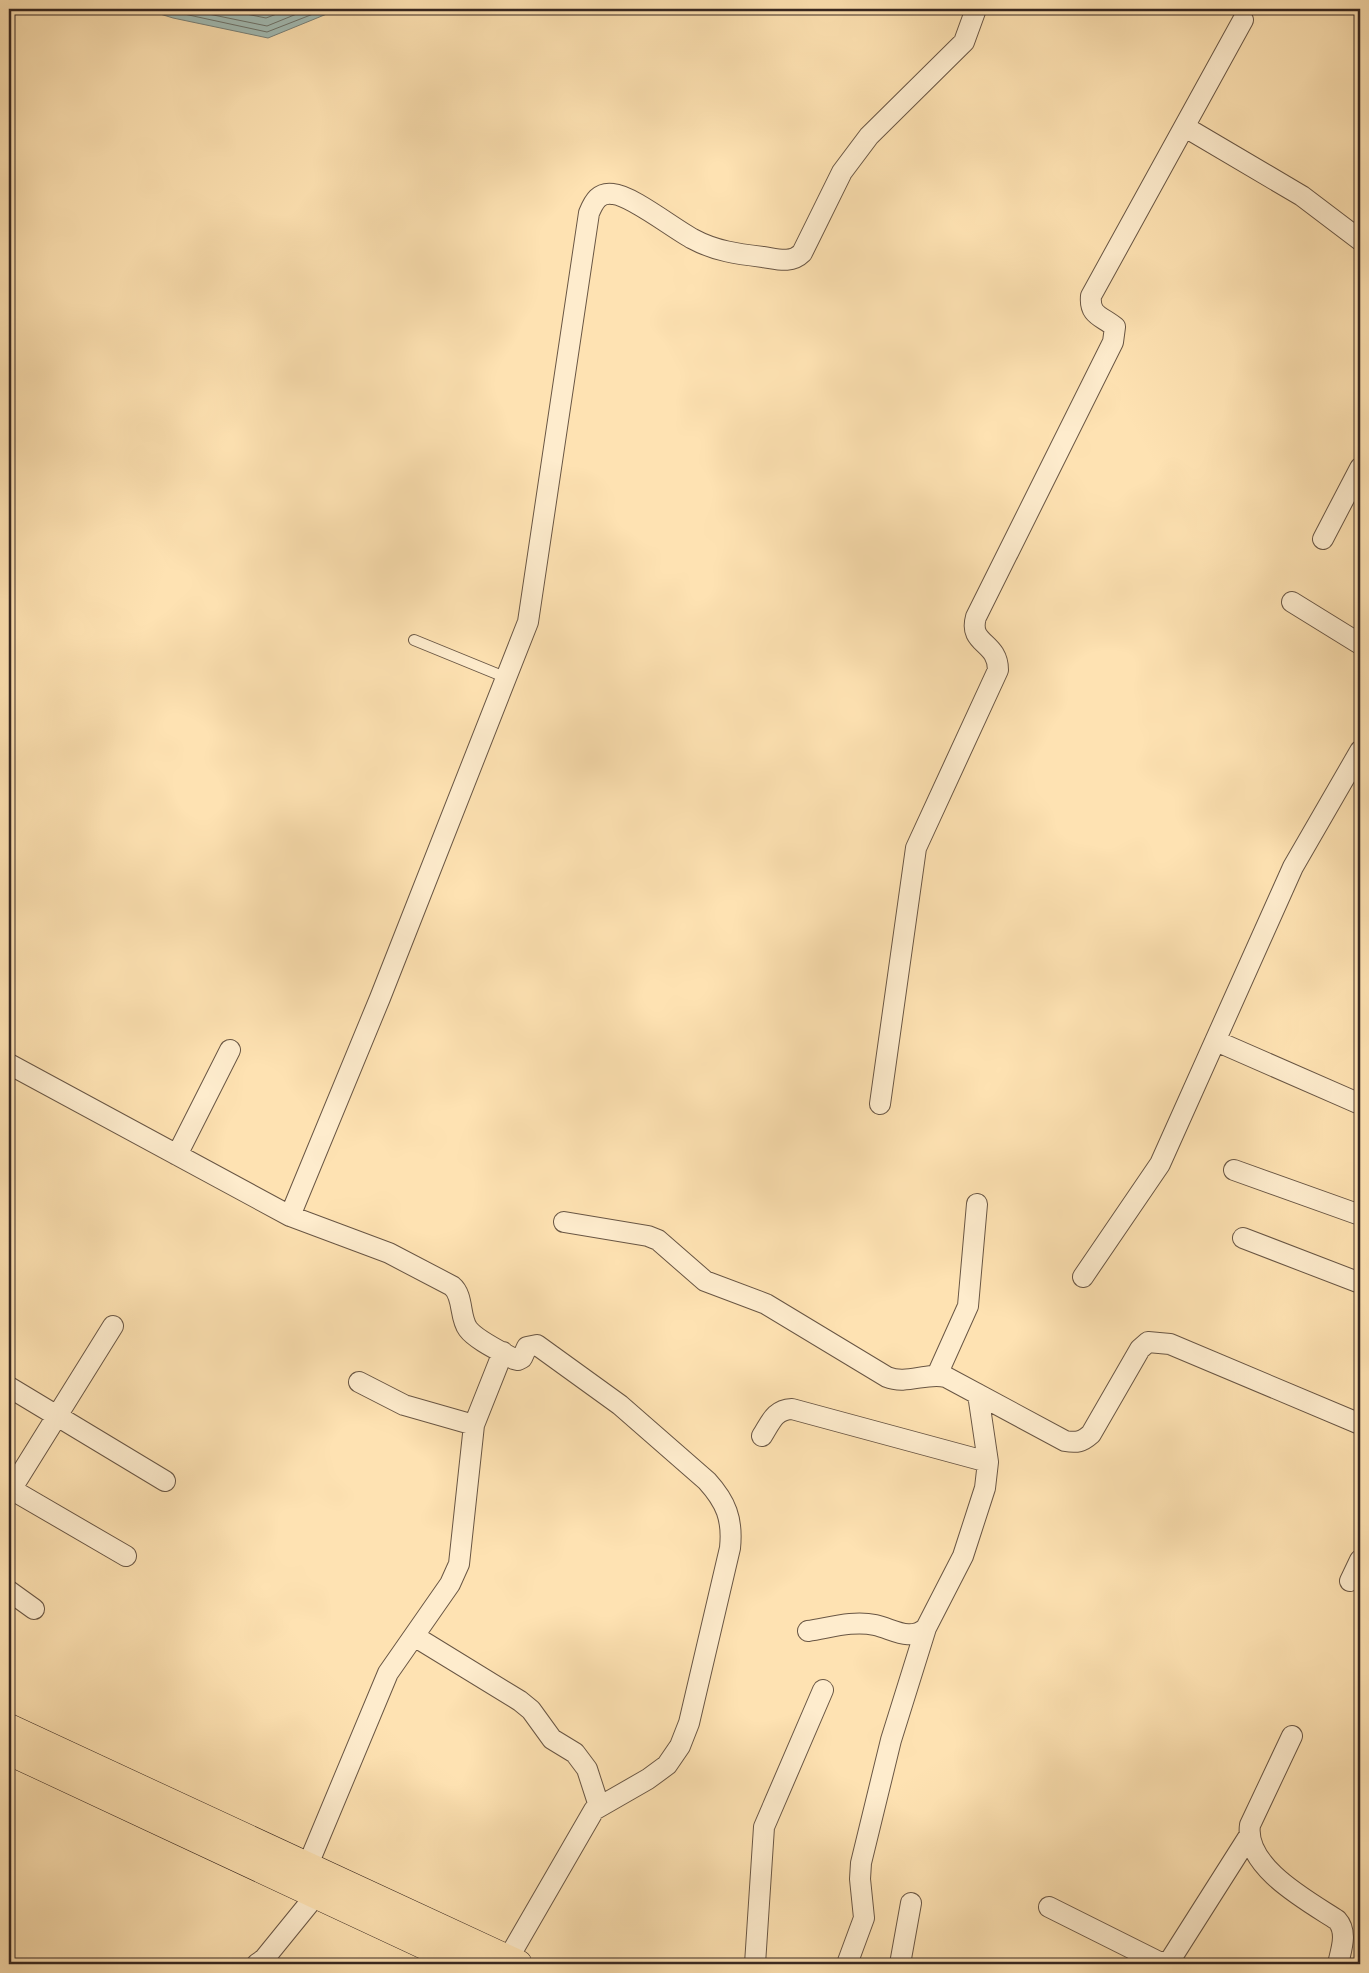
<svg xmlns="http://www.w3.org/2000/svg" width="1369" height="1973" viewBox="0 0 1369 1973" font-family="'Sorts Mill Goudy',serif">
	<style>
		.water { fill: #a2bcb5; stroke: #778079 }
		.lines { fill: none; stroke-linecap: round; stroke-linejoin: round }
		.shore { stroke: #6c726a; stroke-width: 1 }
		.service-casing { stroke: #695644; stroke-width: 12 }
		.minor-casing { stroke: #695644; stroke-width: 22 }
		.primary-casing { stroke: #372720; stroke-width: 29 }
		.service { stroke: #feeccd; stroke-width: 10 }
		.minor { stroke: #feeccd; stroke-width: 20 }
		.primary { stroke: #fee2b2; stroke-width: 28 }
	</style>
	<rect width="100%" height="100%" fill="#fee2b2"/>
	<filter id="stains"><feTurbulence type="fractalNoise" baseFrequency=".004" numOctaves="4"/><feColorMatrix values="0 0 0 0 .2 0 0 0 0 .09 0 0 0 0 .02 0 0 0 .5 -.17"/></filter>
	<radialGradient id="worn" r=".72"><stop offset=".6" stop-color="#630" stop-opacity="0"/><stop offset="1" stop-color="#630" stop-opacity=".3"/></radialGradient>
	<path class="water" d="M144,9H339L268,38L173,18Z"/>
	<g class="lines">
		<path class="shore" d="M161,9L267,32L326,9
			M184,9L267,26L309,9
			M221,9L266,18L290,9"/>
		<defs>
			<path id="service" d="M414,640L507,678"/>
			<path id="minor" d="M1185,127L1302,196L1360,240
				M1323,539L1360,468
				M1292,602L1360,644
				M1216,1041L1360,1104
				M9,1064L290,1216L389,1253L452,1286C464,1296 459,1317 468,1329C476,1340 502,1352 514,1359L518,1360L522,1358L527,1347L537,1345L620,1405L707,1481C726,1502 733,1519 730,1548L689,1723L680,1746L667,1765L648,1779L594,1810L505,1964
				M880,1104L916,848L998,670C998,641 968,645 976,617L1113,342L1115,327C1102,316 1089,316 1091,296L1243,20
				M177,1155L230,1050
				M1234,1170L1360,1215
				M290,1216L380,998L528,622L589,213C594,201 599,192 613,194C631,195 674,229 693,239C715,251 738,254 763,257C777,259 791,264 802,253L842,172L869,136L964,42L976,9
				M564,1222L648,1236L658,1240L705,1281L766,1304L887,1377C907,1385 926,1372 946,1377L1065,1441C1077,1443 1082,1442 1091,1434L1140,1349L1148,1342L1170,1344L1360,1424
				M1243,1238L1360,1283
				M1083,1277L1160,1164L1293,867L1360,751
				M937,1375L968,1306L977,1204
				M359,1382L404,1405L474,1425
				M9,1387L165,1481
				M762,1436C771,1422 774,1410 792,1409L988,1462
				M9,1488L126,1556
				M9,1493L113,1326
				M1350,1581L1360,1560
				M9,1591L34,1609
				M808,1631C829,1628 853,1620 875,1625C893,1629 910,1642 926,1628L963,1556L985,1488L988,1462L978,1394
				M414,1636L520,1701L531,1710L552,1739L575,1753L587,1769L599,1806
				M1292,1736L1250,1825C1244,1867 1308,1901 1337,1920C1348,1932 1341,1950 1338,1964
				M307,1867L388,1673L450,1584L459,1564L474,1425L503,1352
				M1049,1907L1159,1962H1169L1249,1836
				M257,1964L264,1959L316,1895L321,1884
				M755,1964L764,1827L823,1690
				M847,1964L864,1918L860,1879L861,1863L891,1740L926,1628
				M900,1964L911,1903"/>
			<path id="primary" d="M9,1728L518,1964
				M9,1751L465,1964"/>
		</defs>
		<use href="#service" class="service-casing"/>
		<use href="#minor" class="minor-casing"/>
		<use href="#primary" class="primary-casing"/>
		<use href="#service" class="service"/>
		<use href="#minor" class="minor"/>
		<use href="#primary" class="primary"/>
	</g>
	<rect width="1369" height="1973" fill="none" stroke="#fee2b2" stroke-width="30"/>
	<rect x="10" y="10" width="1349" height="1953" fill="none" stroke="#372720" stroke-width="2.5"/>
	<rect x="15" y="15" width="1339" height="1943" fill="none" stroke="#372720"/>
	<rect width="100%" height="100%" filter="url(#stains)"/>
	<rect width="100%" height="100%" fill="url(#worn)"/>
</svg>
